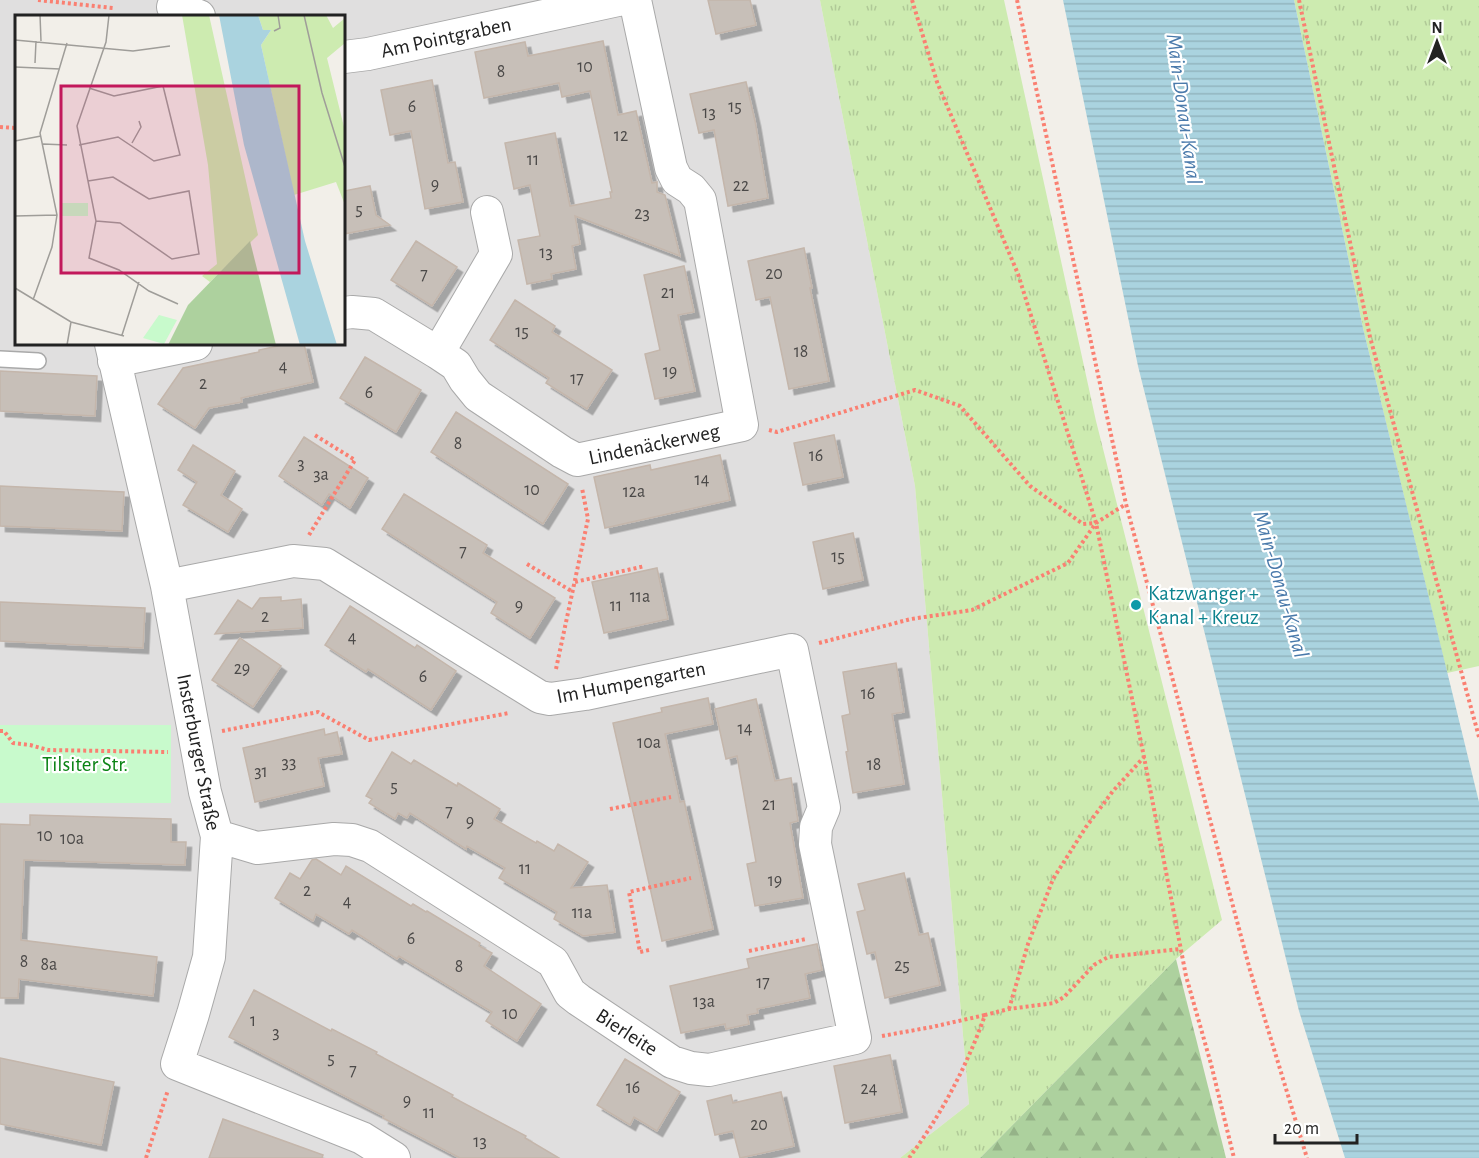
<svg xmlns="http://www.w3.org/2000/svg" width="1479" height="1158" viewBox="0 0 1479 1158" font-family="'Alegreya Sans',sans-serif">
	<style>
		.residential { fill: #e0dfdf; fill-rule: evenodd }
		.grass { fill: url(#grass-tufts) }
		.forest { fill: url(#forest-firs) }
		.park { fill: #c8facc }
		.water { fill: url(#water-rules) }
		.building { fill: #c7bfb8; stroke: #c4b6ab; stroke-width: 1.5; filter: url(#shadow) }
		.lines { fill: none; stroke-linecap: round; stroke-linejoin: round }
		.service-casing { stroke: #a9a9a9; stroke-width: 18 }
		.minor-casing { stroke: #a9a9a9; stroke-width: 34 }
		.path { stroke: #fa8072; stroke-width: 4; stroke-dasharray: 3 3; stroke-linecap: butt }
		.service { stroke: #fff; stroke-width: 15 }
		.minor { stroke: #fff; stroke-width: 32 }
		.culture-dot { fill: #0f9aa8; stroke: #fff; stroke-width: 2 }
		.labels { text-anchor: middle; stroke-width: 4.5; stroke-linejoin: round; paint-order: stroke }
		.number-label { font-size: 18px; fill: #4b4948 }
		.street-label { font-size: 21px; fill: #222; stroke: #fff }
		.culture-label { font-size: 21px; fill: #0d838f; stroke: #fff; text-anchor: start }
		.park-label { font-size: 21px; fill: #0c8416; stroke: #fff }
		.water-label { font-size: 22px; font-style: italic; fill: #4a7aab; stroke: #fff }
		.inset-road { fill: none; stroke: #9f9d99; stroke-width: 1.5 }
		.view { fill: #c2185b; fill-opacity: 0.15; stroke: #c2185b; stroke-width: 3 }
		.inset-edge { fill: none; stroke: #222; stroke-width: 3 }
	</style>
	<defs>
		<pattern id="grass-tufts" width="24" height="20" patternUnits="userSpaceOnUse" patternTransform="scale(1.5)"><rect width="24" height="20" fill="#cdebb0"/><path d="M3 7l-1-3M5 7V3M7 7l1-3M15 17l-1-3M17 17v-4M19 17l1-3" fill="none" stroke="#b0c997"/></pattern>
		<pattern id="forest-firs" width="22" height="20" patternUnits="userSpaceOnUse" patternTransform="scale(1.5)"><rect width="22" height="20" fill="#add19e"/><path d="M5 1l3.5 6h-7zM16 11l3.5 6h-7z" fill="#95b388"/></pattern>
		<pattern id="water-rules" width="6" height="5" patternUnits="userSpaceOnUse" patternTransform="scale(1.5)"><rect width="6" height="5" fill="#aad3df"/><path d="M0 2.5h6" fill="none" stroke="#92b5bf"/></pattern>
		<filter id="shadow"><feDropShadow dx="5.5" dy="5.5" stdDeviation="0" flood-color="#0004"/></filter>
	</defs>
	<rect width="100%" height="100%" fill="#f2efe9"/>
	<path class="residential" d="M0,0H820L915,486L969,1104L900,1158H0ZM16,16H344V344H16Z"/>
	<path class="grass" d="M820,0H1004L1096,421L1222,920L1176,959L980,1158H900L969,1104L915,486Z
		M1294,0H1479V666L1447,673L1363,328Z"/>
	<path class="forest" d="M1176,959L1226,1158H980Z"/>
	<path class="park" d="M0,725H171V803H0Z"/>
	<path class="water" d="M1063,0H1294L1363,328L1479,802V1158H1345L1299,1011L1138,366Z"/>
	<path class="building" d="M708,0H750L756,25L716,34Z
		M603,41L618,115L636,111L652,183L657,182V192L665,195L680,256L575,216L580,244L572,246L576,269L551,274L552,279L527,284L518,240L540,236L530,185L514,189L505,143L555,133L570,206L611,198L610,192H612L590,91L562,97L559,83L484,98L475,52L525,42L528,56Z
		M432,80L448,163L455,162L463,202L425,209L411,131L390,135L381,90Z
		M746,82L755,121L768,198L728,206L714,130L699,133L690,94Z
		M370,186L376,215L390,225L344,234V191Z
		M416,241L457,267L432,306L391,280Z
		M804,248L812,288H810L829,381L789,389L770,297L756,300L748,261Z
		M684,266L694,312L678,315L695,391L655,399L645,354L660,350L644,275Z
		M515,300L555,326L552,332L612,370L587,409L546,383L549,378L490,340Z
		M287,344H304L313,382L241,398L242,402L209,408L195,428L158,404L183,368L259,352V350Z
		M365,357L421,390L396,432L340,398Z
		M0,371L97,376L95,416L0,411Z
		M456,412L568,484L543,524L431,452Z
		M834,435L843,477L803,485L794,443Z
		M304,437L368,478L350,508L329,494L322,505L279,476Z
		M193,445L235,471L221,495L242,509L228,532L183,505L197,482L178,470Z
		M720,455L730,500L605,528L594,477L650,465L651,470Z
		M0,486L124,492L122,531L0,526Z
		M404,494L487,545L483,553L555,598L530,638L491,613L497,602L382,529Z
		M853,533L863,580L823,589L813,542Z
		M657,568L668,619L604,633L592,582Z
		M281,597V601L301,599L303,628L215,634L238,600L252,609L260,598Z
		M0,602L145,608L143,648L0,641Z
		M350,606L415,648L417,645L456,671L431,710L368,669L366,672L325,645Z
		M240,638L281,666L253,707L212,680Z
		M896,663L904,712L892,714L904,784L853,793L846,752L848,751L842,716L850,714L843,672Z
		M708,698L713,724L665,734L680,802L684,801L713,929L662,941L613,723L662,712L661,708Z
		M756,699L775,781L791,778L798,821L790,823L803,898L755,906L747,864L756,862L737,756L726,759L715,709Z
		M324,729L325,735L337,732L342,754L318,758L324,786L255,802L243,748Z
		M392,752L411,764L414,760L457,786L458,783L500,809L494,819L536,843L537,841L554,851L558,844L588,862L571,888L607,885L615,932L583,936L554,919L557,912L499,878L505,868L467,846L466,849L410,813L407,818L398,813L395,819L369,803L372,799L366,796Z
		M30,815L171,819V842H186L185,865L24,860L21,940L157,957L153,996L19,979L18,998H0V824L30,825Z
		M316,859L341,875L346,866L411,906L413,904L426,912L427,911L480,943L479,946L492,953L484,966L541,1004L517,1041L486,1021L492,1012L399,956L397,959L352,930L349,934L316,914L313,921L275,898L290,873L300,879L312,860Z
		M904,873L919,935L928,933L940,985L885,998L875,952L867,954L857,912L865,910L858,884Z
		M817,944L822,970L805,974L810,998L757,1009L758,1013L747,1015L749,1024L726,1029L725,1024L681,1033L670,986L749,968L747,959Z
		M254,990L331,1031L332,1029L377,1052L376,1054L453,1095L452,1097L526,1136L525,1138L559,1158H460L383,1118L384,1116L229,1037Z
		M890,1055L902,1112L845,1123L834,1066Z
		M0,1058L114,1082L101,1145L0,1124Z
		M625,1059L680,1092L657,1131L634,1117L630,1125L597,1105Z
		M781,1092L794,1146L740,1158L733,1131L715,1135L707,1101L731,1095L733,1103Z
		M223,1119L323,1155L322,1158H209Z"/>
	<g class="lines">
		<defs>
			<path id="service" d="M0,359L38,361"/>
			<path id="minor" d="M173,7L199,16
				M344,57L368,54L618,0
				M344,313L352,312L374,314L438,353L456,365L465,380L478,396L562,452L577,460L742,425L700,200L691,189L677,180L671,168L635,0
				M111,344L167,586L205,792L217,836L209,957L193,1014L177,1064L362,1138L394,1158
				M438,353L496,254L487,212
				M114,361L196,344
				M167,586L293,561L325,564L540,697L550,699L585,694L792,650L824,808L816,827L815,844L855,1038L709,1070L691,1068L672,1062L579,1000L570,993L553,962L370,846L352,840L334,839L257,848L217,836"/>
		</defs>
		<use href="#service" class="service-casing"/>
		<use href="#minor" class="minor-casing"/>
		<path class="path" d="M38,0L113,8
			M912,0L937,82L1018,274L1096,523L1144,757L1186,976L1211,1064L1234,1158
			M1017,0L1126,504L1250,970L1307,1158
			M1299,0L1370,337L1479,737
			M0,127L16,128
			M769,430L777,432L915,390L960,406L1030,486L1083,524L1096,523
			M309,535L355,460L313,434
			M527,564L573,592
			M575,582L645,566
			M819,643L911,619L972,610L1068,563L1096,523L1126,504
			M556,669L588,519L582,488
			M0,731H4L13,743L30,745L48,750L168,752
			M222,731L318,712L369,740L509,713
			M610,809L671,797
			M649,950L640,952L629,892L691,878
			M749,951L806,939
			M1009,1009L1028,944L1053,879L1086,827L1113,791L1144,757
			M882,1036L932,1027L985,1015
			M146,1158L168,1090
			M909,1158C941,1115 967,1066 985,1015L1009,1009L1054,1003L1064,997L1094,965L1108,957L1180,949"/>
		<use href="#service" class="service"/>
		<use href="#minor" class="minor"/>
	</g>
	<circle class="culture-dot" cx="1136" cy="605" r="6"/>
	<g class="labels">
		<g class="number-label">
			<text x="585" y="72">10</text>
			<text x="501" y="77">8</text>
			<text x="412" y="112">6</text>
			<text x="735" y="112">15</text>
			<text x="709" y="118">13</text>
			<text x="621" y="141">12</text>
			<text x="533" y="165">11</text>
			<text x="435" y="190">9</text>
			<text x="741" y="191">22</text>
			<text x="359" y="215">5</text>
			<text x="642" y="219">23</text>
			<text x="546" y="258">13</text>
			<text x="774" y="279">20</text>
			<text x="424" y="280">7</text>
			<text x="668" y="298">21</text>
			<text x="522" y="337">15</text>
			<text x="801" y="357">18</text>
			<text x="283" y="372">4</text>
			<text x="670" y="377">19</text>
			<text x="577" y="384">17</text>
			<text x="203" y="389">2</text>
			<text x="369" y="398">6</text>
			<text x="458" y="449">8</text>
			<text x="816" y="461">16</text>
			<text x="301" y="469">3</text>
			<text x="321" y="480">3a</text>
			<text x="702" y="485">14</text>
			<text x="532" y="495">10</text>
			<text x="634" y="497">12a</text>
			<text x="463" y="557">7</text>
			<text x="838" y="562">15</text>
			<text x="640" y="602">11a</text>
			<text x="519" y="611">9</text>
			<text x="616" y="611">11</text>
			<text x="265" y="622">2</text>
			<text x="352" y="643">4</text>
			<text x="242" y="674">29</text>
			<text x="423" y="682">6</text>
			<text x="868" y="699">16</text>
			<text x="745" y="734">14</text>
			<text x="649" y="748">10a</text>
			<text x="289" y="768">33</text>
			<text x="874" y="770">18</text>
			<text x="261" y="777">31</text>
			<text x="394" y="792">5</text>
			<text x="769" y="810">21</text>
			<text x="449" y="817">7</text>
			<text x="470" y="827">9</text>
			<text x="45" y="841">10</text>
			<text x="72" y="844">10a</text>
			<text x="525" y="874">11</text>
			<text x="775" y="886">19</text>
			<text x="307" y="896">2</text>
			<text x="347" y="907">4</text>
			<text x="582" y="918">11a</text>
			<text x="411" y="944">6</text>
			<text x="24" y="967">8</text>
			<text x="49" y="970">8a</text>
			<text x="902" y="971">25</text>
			<text x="459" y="972">8</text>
			<text x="763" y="988">17</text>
			<text x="704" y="1007">13a</text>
			<text x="510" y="1019">10</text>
			<text x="253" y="1026">1</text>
			<text x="276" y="1038">3</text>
			<text x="331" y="1064">5</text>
			<text x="353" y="1076">7</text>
			<text x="633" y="1093">16</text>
			<text x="869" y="1094">24</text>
			<text x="407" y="1106">9</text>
			<text x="429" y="1118">11</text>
			<text x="759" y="1130">20</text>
			<text x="480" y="1147">13</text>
		</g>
		<g class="street-label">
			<text transform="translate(446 37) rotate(-12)" y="7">Am Pointgraben</text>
			<text transform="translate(654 444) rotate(-12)" y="7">Lindenäckerweg</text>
			<text transform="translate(631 682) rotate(-11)" y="7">Im Humpengarten</text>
			<text transform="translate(199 752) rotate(79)" y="7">Insterburger Straße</text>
			<text transform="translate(627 1032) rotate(33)" y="7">Bierleite</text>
		</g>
		<g class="culture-label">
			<text x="1148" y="600">Katzwanger +<tspan x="1148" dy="24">Kanal + Kreuz</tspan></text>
		</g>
		<g class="park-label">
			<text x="85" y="771">Tilsiter Str.</text>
		</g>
		<g class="water-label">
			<text transform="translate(1185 109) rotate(82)" y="8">Main-Donau-Kanal</text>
			<text transform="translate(1282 584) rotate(74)" y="8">Main-Donau-Kanal</text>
		</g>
	</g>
	<g transform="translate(15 15)">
		<rect width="330" height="330" fill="#f2efe9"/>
		<path d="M167,0H194L243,220L195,267L187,261L202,249L193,150ZM243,0H311L318,13L330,3V28L312,43L330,116V190L321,167L279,180L246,30L256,15H248Z" fill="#cdebb0"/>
		<path d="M235,226L261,330H153L173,290Z" fill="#add19e"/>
		<path d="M46,188H73V201H46ZM144,300L162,305L149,329L128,323Z" fill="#c8facc"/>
		<path d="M204,0H243L248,15H256L246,30L290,226L322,330H285L229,130Z" fill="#aad3df"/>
		<path class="inset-road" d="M25,0L26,26M94,0L91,27L62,111L81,206L74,243L104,255L134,276L163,289M289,0L307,78L330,152M259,16L265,13L263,0M0,25L118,36L155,31M20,48L21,26M0,52L45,54M0,126L26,121M117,128L126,112L124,106M28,129L52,130M64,130L103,122L139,146L165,140L148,71L99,81L74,73M73,166L98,162L134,184L174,176L184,239L157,244L105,208L81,206M0,201L42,200M0,273L56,307L109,321M18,285L37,232L42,200L25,118L52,28M107,320L124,267M52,330L56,307"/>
		<path class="view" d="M46,71H284V258H46Z"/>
		<rect width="330" height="330" class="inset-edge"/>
	</g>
	<g transform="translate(1437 42)" stroke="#ffffff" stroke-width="4.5" paint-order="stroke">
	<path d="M0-4.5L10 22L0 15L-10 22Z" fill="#222222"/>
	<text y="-9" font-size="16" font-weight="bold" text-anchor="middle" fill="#222222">N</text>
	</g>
	<path d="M1275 1134v9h82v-9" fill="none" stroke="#222222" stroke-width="3"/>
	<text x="1284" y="1134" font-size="18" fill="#222222" stroke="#ffffff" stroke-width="4.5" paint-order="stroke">20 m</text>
</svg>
